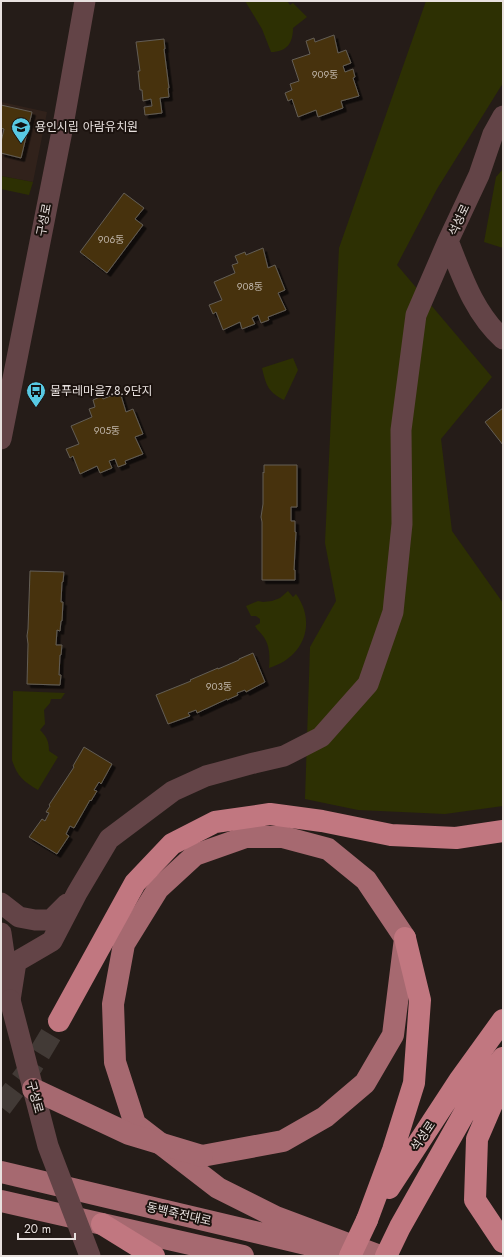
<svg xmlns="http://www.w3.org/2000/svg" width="504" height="1257" viewBox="0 0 504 1257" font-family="Jost,'Noto Sans KR',sans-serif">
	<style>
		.built { fill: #31221b }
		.green { fill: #2d3003 }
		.building { fill: #463310; stroke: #635d54; filter: url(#shadow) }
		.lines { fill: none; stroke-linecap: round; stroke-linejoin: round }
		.highway-tunnel { stroke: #423a36; stroke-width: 22; stroke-dasharray: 22 11; stroke-linecap: butt }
		.minor { stroke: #634447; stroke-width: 21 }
		.major { stroke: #a66970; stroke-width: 22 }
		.highway { stroke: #c17780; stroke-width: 22 }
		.minor-bridge { stroke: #634447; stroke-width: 21 }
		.major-bridge { stroke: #a66970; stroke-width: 22 }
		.highway-bridge { stroke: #c17780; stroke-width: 22 }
		.labels { text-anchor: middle; stroke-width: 4; stroke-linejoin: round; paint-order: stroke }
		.number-label { font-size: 10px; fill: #c0b6ab }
		.poi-label { font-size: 12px; fill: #e8e1df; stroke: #1c130f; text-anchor: start }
		.street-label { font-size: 12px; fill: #e8e1df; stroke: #1c130f }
	</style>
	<defs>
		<filter id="shadow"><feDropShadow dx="3.5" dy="3.5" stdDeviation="0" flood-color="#0009"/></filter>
	</defs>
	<rect width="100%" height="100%" fill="#251c18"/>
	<path class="built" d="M1,102L47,112L33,182L1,176Z"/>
	<path class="green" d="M245,1H287L290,5L293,3L307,17L293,28C293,43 287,52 271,52L262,29Z
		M426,1H503V83L437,189L397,265L492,377L441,439L452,531L503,603V806L445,814L358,810L305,799L310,647L336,601L325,543L339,248Z
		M503,169V248L484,242L496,177Z
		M1,176L33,182L29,195L1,189Z
		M293,358L298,370L284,400C268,392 266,385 262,368Z
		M288,591L293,597L296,594C317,623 304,658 269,668C270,657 270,645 263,636C260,632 257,630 255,626L260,623V619L256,616H251L246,606L258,601L263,602L272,601L280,598Z
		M13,691L65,693L61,699H51L50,703L44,710L45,724L40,730C47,737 49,742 49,751L58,757L38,790C23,781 17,776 12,760Z"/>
	<path class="building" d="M334,35L338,53L346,50L351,63L343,66L345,72L353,69L355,77L353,78L359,96L341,101L343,108L318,117L316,110L298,117L292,99L288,101L285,93L292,90L290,84L299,81L292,60L310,54L306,41L314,38L315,42Z
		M164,39L165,49H164L169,88H168L169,97L160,98L162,113L145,115L144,107L152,106L151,99L143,101L142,90H140L138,71H140L136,42Z
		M1,105L32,112L21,158L1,153V142L4,129L1,128Z
		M124,193L144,208L135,219L143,225L107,273L80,252Z
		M263,248L268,268L275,265L285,290L278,293L286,310L268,317L269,320L261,323L258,315L252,318L255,324L242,329L240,322L223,330L216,312L213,314L209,305L222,300L214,282L235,273L232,265L238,263L235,256L245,252L246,255Z
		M120,392L126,412L133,409L143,434L135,437L143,454L125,461L126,464L118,467L115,459L109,461L112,468L100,473L97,466L80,474L73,456L70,458L66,449L79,444L71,426L92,417L89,409L95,407L93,400L102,396L103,399Z
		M503,408V445L485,422Z
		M264,465H297V507H291V521H295V532H296L294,570H295V580H262V522L261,517L263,504V472L264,473Z
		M30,571L64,572L63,582H62L61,602H63L62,621H61L60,631L57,630L56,645H62L61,655H60L59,675H61L60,685L27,684L28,644L27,636L28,629Z
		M253,653L265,682L246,692L245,690L237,693L238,695L227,700V699L197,713L196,710L188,713L190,716L168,724L156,695L191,681L190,680L218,668V669L239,660V659Z
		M84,747L112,764L101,784L99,782L94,790L97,791L91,801L90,800L74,828L70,826L66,834L69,836L57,854L29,837L42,819L45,821L49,813L46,812L50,806L49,805L74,767L73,766Z"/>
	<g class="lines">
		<path class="highway-tunnel" d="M1,1107L32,1066L59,1021"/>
		<path class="minor" d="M448,241C462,276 474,313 503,339
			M1,439L62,131L85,1
			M1,903L19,917L35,920H51L67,904
			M1,933L8,981
			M10,1000L16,962L52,941L77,893L109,839L173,791L206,776L254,763L284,756L321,737L368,684L393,612L402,524L401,430L416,315L448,241L479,175L493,134L503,116"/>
		<path class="major" d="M202,1156L283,1141L325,1117L365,1083L393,1035L405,938L366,880L328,849L283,837H246L195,855L158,889L124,944L113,1004L115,1062L135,1124L218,1188L276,1217L380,1256
			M1,1172L331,1250
			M1,1201L243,1256"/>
		<path class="highway" d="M59,1021L135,883L172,844L215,822L270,814L322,821L391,835L456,838L503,831
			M503,1083L498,1090L477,1139L475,1200L503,1242
			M389,1188L459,1081L503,1020
			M367,1220L393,1150L414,1083L420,1000L405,938
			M102,1224L154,1256
			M386,1256L400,1227L474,1096L503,1058"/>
		<path class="minor-bridge" d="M10,1000L48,1146L90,1256"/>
		<path class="major-bridge" d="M33,1089L129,1134L202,1156"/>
		<path class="highway-bridge" d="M350,1256L367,1220"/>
	</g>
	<defs>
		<symbol id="school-pin" viewBox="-11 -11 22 30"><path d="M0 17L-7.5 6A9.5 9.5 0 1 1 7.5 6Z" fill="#58c9e3" stroke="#1c130f"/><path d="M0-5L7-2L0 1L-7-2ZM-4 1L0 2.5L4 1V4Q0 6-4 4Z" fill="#111"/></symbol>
		<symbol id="bus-pin" viewBox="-11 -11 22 30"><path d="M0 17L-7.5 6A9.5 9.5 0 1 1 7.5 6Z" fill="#58c9e3" stroke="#1c130f"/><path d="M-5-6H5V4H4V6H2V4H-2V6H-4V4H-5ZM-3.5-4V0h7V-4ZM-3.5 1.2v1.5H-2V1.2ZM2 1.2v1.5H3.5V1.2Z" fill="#111"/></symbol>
	</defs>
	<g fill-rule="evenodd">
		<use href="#school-pin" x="10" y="116" width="22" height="30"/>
		<use href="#bus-pin" x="25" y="380" width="22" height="30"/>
	</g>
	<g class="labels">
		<g class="number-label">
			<text x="325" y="78">909동</text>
			<text x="111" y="243">906동</text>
			<text x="250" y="290">908동</text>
			<text x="107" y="434">905동</text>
			<text x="219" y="690">903동</text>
		</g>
		<g class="poi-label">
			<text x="35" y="131">용인시립 아람유치원</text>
			<text x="50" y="395">물푸레마을7.8.9단지</text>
		</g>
		<g class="street-label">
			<text transform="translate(44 220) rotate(-79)" y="4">구성로</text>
			<text transform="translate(459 220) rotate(-65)" y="4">석성로</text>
			<text transform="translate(35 1097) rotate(75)" y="4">구성로</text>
			<text transform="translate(423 1136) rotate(-56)" y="4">석성로</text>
			<text transform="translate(179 1214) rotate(13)" y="4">동백죽전대로</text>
		</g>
	</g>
	<rect width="504" height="1257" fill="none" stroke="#e8e1df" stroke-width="4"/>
	<path d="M18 1233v6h57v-6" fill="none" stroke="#e8e1df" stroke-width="2"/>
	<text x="24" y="1233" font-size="12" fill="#e8e1df" stroke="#1c130f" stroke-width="3" paint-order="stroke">20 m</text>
</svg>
